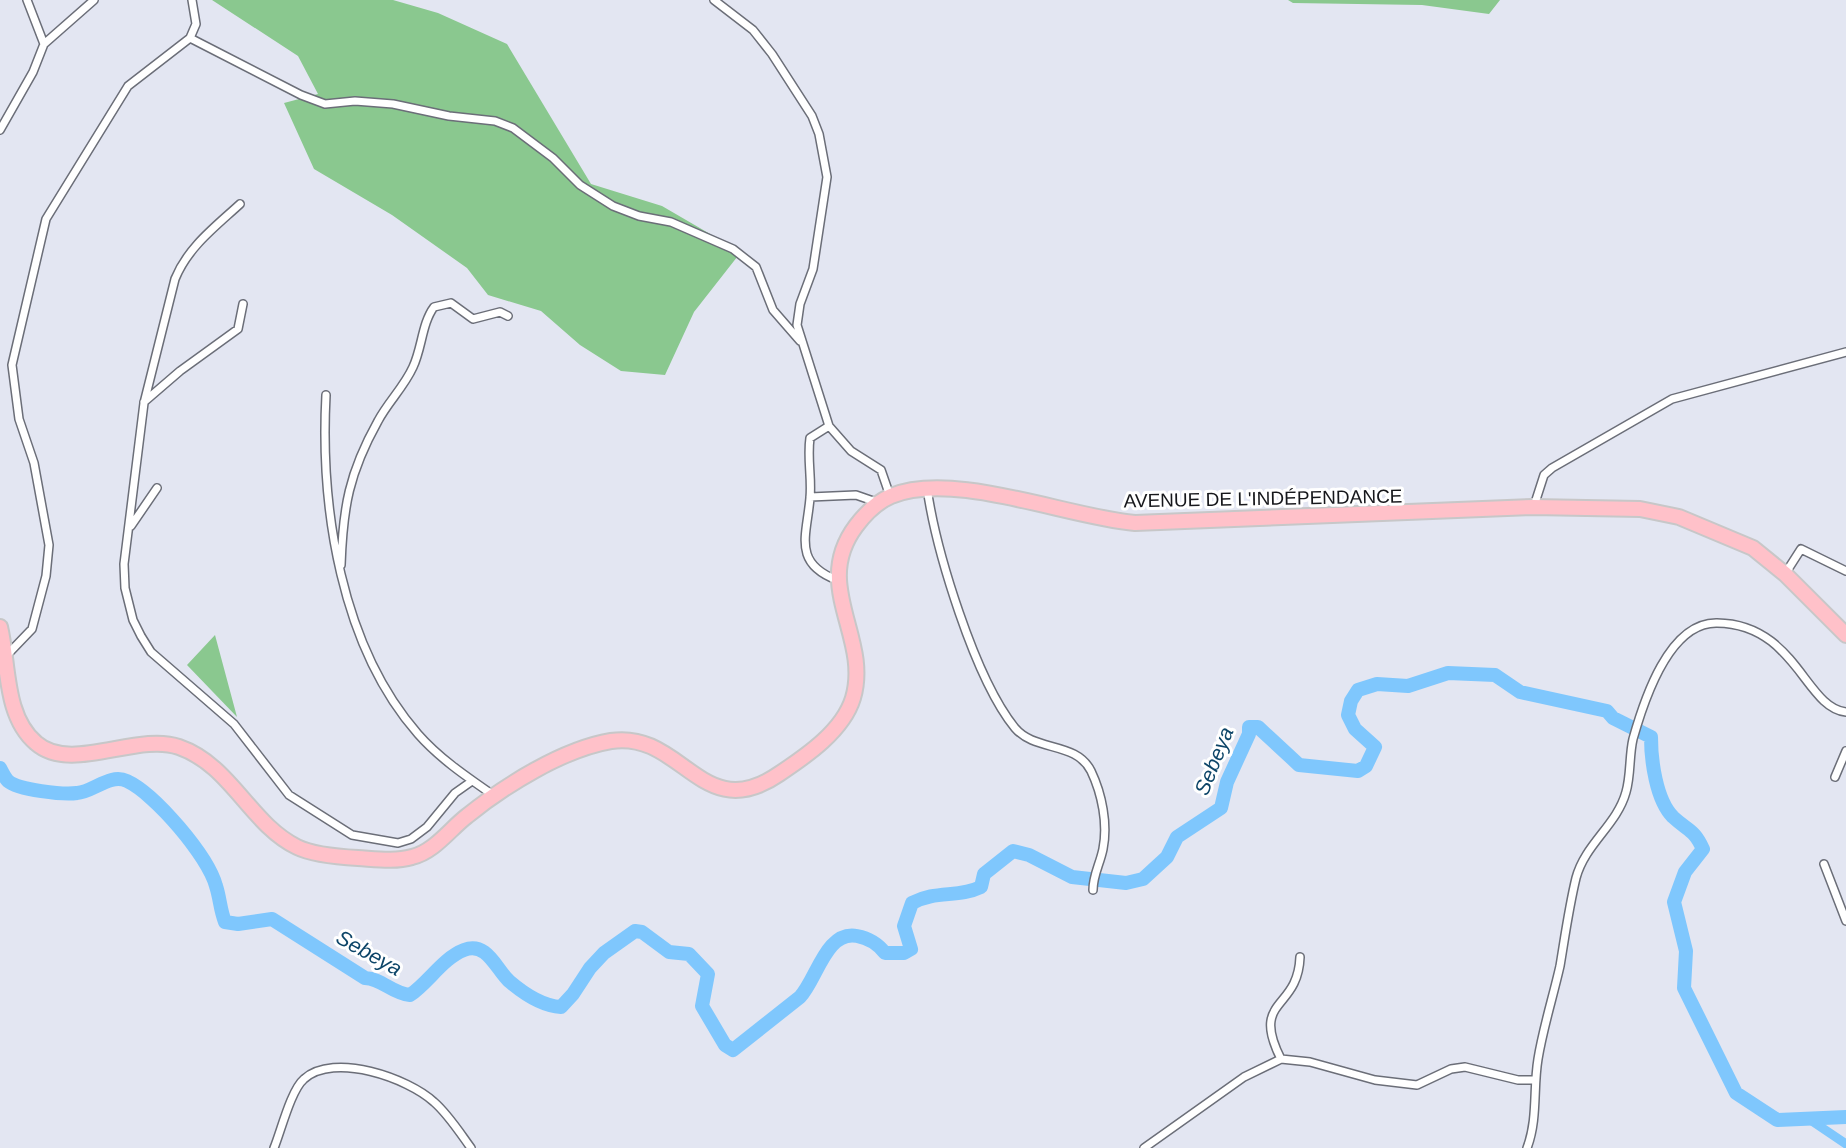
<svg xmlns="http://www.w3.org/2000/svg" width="1846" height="1148" viewBox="0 0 1846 1148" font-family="Arial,sans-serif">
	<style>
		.green { fill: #8ac88f }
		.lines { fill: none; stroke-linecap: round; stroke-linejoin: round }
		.canal { stroke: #7fc7fd; stroke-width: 9 }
		.river { stroke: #7fc7fd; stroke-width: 14 }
		.street-casing { stroke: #6b6e78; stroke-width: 10 }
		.highway-casing { stroke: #c7c7c8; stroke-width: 18 }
		.street { stroke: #fff; stroke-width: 7 }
		.highway { stroke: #ffc1c9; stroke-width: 14 }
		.labels { text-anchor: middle; stroke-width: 6; stroke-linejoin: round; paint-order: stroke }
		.street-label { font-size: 19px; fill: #16171b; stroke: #fff }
		.water-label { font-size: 21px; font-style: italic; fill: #0d4568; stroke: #fff }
	</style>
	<rect width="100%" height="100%" fill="#e3e6f2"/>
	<path class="green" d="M212,0H393L438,13L507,44L591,184L662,206L741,252L694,312L665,375L621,371L580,345L541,311L488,295L467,268L392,215L314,169L284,103L318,94L298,56Z
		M1288,0H1500L1489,14L1422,5L1293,3Z
		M215,635L237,717L187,665Z"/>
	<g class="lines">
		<path class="canal" d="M1809,1119L1846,1144"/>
		<path class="river" d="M0,768C2,772 5,778 8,781C18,790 64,795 77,793C93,792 110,773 127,781C155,794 208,856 216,886C220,898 220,909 225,922L238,924L272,919L365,978C383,979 391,993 410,995C428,983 443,958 464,950C487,941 496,969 509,981C523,993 543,1006 561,1007L573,994L590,968L604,953L635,931L642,932L669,952L689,954L708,974L702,1006L725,1045L733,1050L800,997C817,979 826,930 857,936C868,938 878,944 885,953H904L911,949L904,926L912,903C936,890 958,898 981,887L984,874L1013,851L1029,855L1072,877L1126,883L1143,879L1167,857L1177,837L1221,808L1227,782L1249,734V727H1258L1299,765L1358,771L1366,766L1375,747L1355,729L1348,715L1351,701L1358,690L1377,684L1408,686L1448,673L1495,675L1520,692L1607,711L1613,718L1651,737C1651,760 1656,800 1673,817C1688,831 1694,829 1703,849L1685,872L1674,902L1686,951L1684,988L1736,1093L1777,1120L1846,1117"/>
		<defs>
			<path id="street" d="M27,0L44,44
				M714,0L753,30L772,54L812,116L819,134L827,177L813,269L800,304L797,325L829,426L851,451L881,470L890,496
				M190,38L301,95L325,104L355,101L393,104L449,116L495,121L513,128L553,158L580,185L613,206L639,216L671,222L733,249L756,267L773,310L800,341
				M0,130L33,72L44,44L94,0
				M240,204C215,227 188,247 175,279L144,403L124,564L125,588L133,620L141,636L151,652L234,724L289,795L352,835L398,843L411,839L427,827L455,793L472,781
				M326,395C320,508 341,646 418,734C439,758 467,777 493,795
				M144,402L180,371L238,329L243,304
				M829,426L810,438C807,458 812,478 810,498C807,535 792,563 837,580
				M927,488C936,551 975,679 1015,728C1035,752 1076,741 1091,771C1102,794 1108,824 1103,849C1100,864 1093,875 1093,890
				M810,497L856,495L879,503
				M1534,506L1544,475L1552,468L1672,399L1846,352
				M131,526L157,488
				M341,565C343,507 349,473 378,421C388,402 404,387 413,367C422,348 422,323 434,307L451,303L473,319L500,312L508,316
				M1785,574L1801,549L1846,571
				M7,655L32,629L46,576L49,545L34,463L19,419L12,365L46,219L128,86L190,38L196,24L192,0
				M1835,777L1846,751
				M1824,864L1846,921
				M1281,1059C1250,998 1298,1011 1300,957
				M274,1148C281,1131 291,1090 304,1079C334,1052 408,1078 434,1102C448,1114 460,1133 471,1148
				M1144,1148L1244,1077L1281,1059L1310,1062L1375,1080L1417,1085L1451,1069L1465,1067L1518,1080H1535
				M1527,1148C1538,1119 1533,1089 1538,1059C1543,1028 1553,997 1560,966C1565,936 1569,907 1576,878C1585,844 1617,825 1626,792C1631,775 1629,756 1633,739C1644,700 1669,622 1717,623C1796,624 1805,708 1846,712"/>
			<path id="highway" d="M0,627C9,664 4,716 36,743C71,774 137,732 179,747C231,765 250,824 297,847C313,855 340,857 358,858C375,859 395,862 412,857C434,852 450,829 467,816C504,786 563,749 611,741C682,730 702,827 779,774C806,756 843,731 853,698C871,637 811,586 856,526C865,514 877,502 891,496C953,470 1067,517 1135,523L1533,507L1640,509L1679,517L1753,548L1785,574L1846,635"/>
		</defs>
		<use href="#street" class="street-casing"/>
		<use href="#highway" class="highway-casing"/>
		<use href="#street" class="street"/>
		<use href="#highway" class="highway"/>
	</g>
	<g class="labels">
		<g class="street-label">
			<text transform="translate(1263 498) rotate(-1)" y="7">AVENUE DE L'INDÉPENDANCE</text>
		</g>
		<g class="water-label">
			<text transform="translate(1214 761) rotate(-68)" y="7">Sebeya</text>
			<text transform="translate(369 953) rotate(29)" y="7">Sebeya</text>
		</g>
	</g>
</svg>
